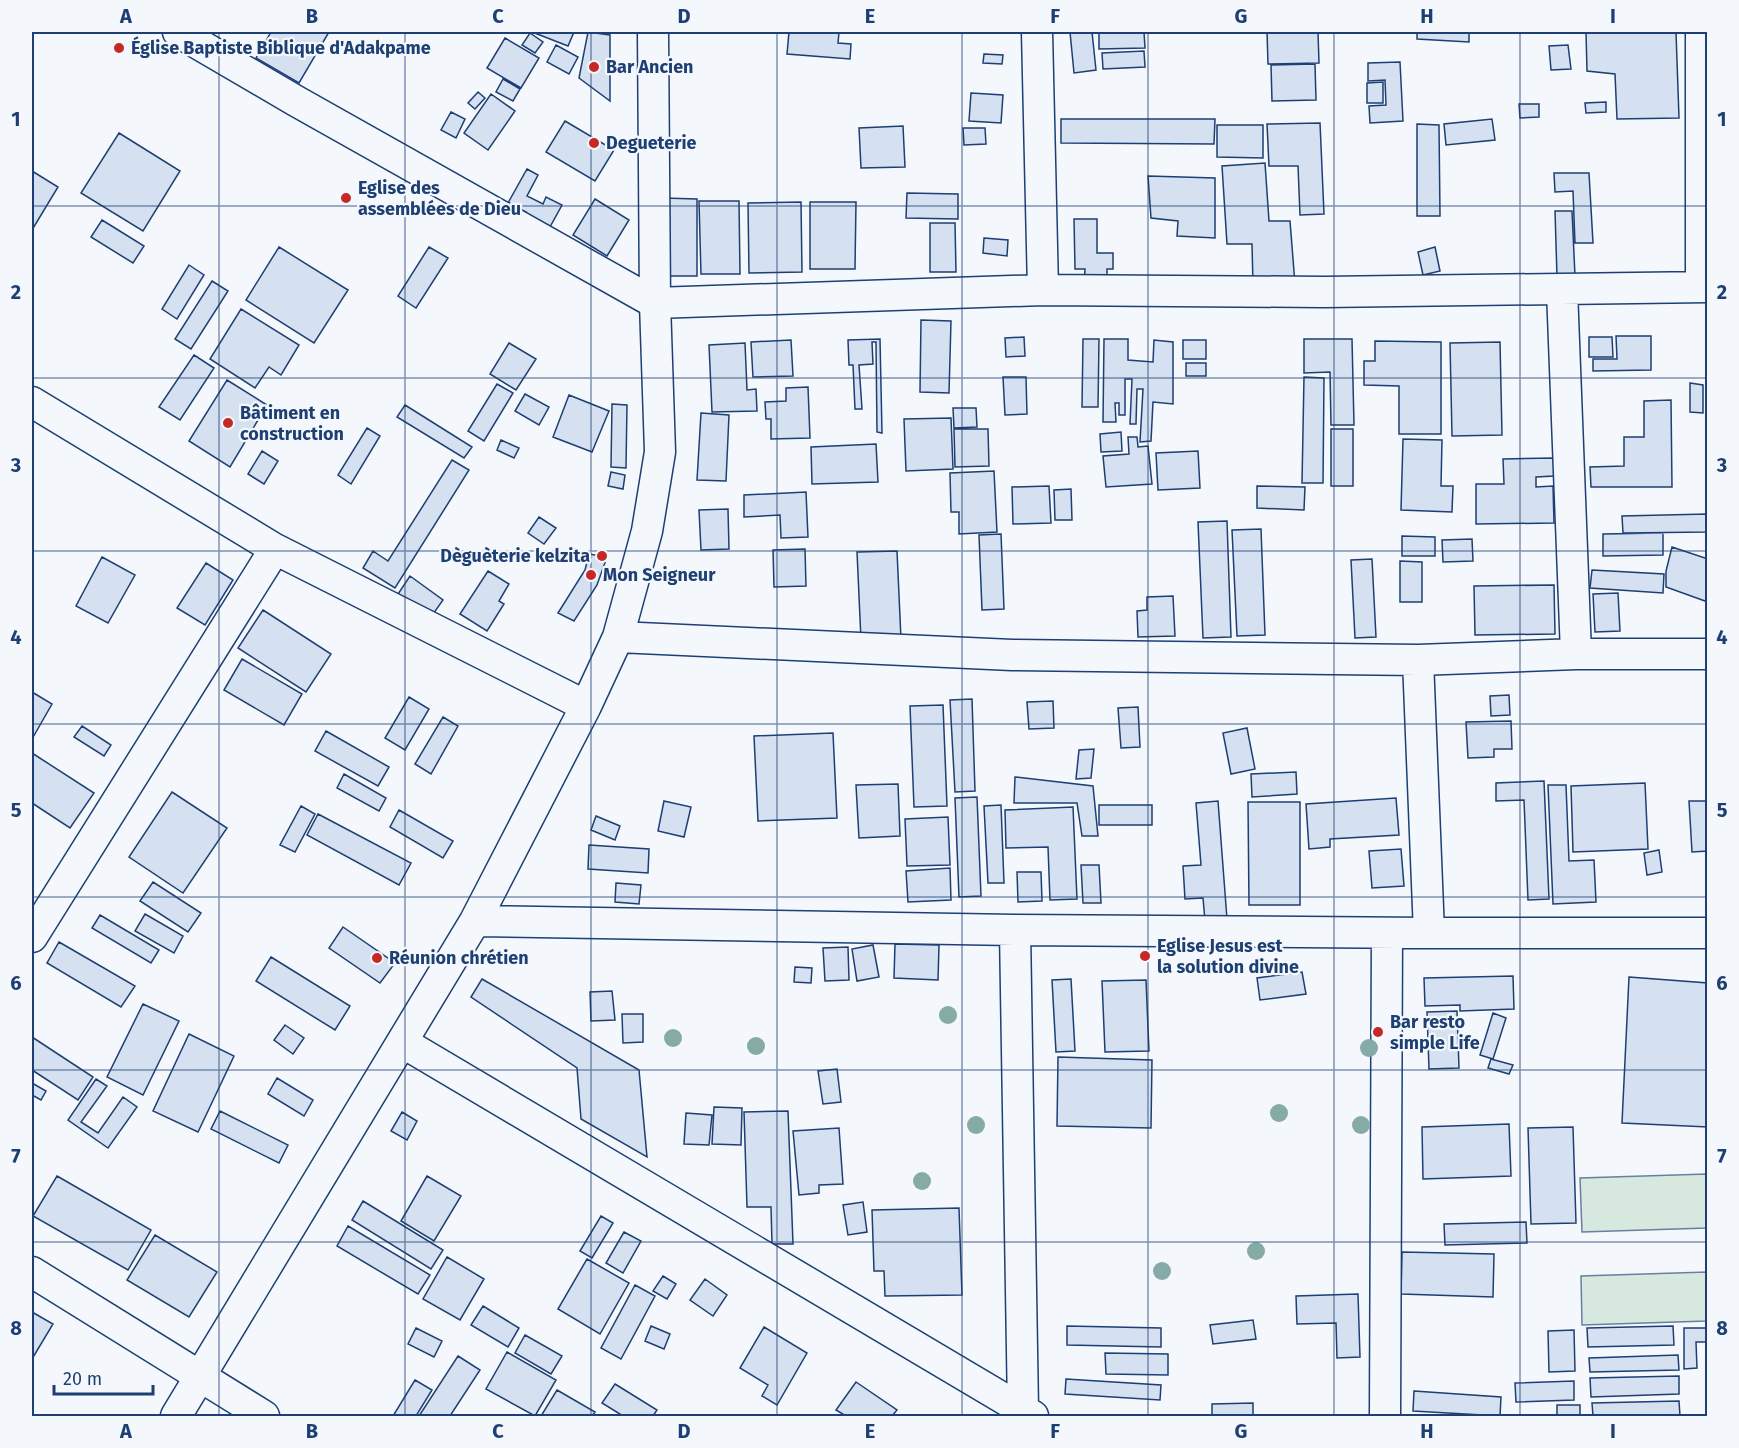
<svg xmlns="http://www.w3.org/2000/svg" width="1739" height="1448" viewBox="0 0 1739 1448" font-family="'Fira Sans',sans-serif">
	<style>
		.green { fill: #d7e8df; stroke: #687fa3; stroke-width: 1.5 }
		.building { fill: #d5e0f0; stroke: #1d3f73; stroke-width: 1.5 }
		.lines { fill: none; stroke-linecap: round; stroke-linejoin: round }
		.minor-casing { stroke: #1d3f73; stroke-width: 33 }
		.minor { stroke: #f4f7fb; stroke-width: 30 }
		.tree { fill: #86aba6 }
		.grid { fill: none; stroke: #1d3f73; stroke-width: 1.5; stroke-opacity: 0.55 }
		.poi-dot { fill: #c62828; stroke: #f4f7fb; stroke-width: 2 }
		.labels { text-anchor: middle; stroke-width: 4.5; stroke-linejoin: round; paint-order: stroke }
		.poi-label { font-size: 18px; font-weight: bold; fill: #1d3f73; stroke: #f4f7fb; text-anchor: start }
		.neatline { fill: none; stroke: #1d3f73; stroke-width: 2 }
		.grid-label { font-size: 20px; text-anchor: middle; font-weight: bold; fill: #1d3f73 }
	</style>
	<rect width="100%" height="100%" fill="#f4f7fb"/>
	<path class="green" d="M1707,1174V1228L1582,1232L1580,1178Z
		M1707,1272V1321L1582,1325L1581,1276Z"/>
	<path class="building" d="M271,32H329L299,83L256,58Z
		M532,32H574L568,46Z
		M588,32L610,35V101L579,78Z
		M789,32H839L838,43L851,44L850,59L787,54Z
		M1070,32H1092L1096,70L1074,73Z
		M1099,32H1144L1145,48L1099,49Z
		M1267,32H1318L1319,63L1268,64Z
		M1417,32H1469V42L1417,39Z
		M1586,32H1676L1679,118L1617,119L1615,74L1587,71Z
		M530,33L543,42L535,53L522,45Z
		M505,38L539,58L521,88L487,68Z
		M556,45L578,57L569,74L547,62Z
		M1568,45L1571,69L1551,70L1549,46Z
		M1144,51L1145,67L1103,69L1102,53Z
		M984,54L1003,55L1002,64L983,63Z
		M1400,62L1403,121L1370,123L1369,106L1386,105L1385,80L1368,81V63Z
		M1315,64L1316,100L1272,101L1271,65Z
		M503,79L520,89L513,101L496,92Z
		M1383,82V103H1367V83Z
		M478,92L485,98L475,109L468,103Z
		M971,93L1003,95L1001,123L969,121Z
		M491,94L515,111L488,150L464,133Z
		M1606,102V112L1586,113L1585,103Z
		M1519,104H1539V117L1520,118Z
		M451,112L465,119L456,138L441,130Z
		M1061,119H1215L1214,144L1061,143Z
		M1492,119L1495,140L1446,145L1444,124Z
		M565,121L614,150L595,181L546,152Z
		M1320,123L1324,214L1300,215L1298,166H1269L1267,124Z
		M1417,124L1439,125L1440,216H1417Z
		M1217,125H1263V158L1217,157Z
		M903,126L905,167L861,168L859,128Z
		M963,128H985L986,144L964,145Z
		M119,133L180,171L143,231L81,193Z
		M1265,163L1269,221H1290L1295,284L1253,285L1252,244H1227L1222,166Z
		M527,169L538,175L527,196L543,204L546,197L562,205L545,236L520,222L526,212L508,203Z
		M32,171L58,187L32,230Z
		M1554,173H1589L1593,243H1575L1573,191L1555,192Z
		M1148,176L1215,178V238L1177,236L1178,221L1151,218Z
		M907,193L958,194V219L906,218Z
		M663,198L697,199V276H662Z
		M595,199L629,220L607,256L573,235Z
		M699,201H739L740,274H701Z
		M801,202L802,272L749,273L748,203Z
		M810,202H856L855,269H810Z
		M1555,211H1572L1575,276L1557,277Z
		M1074,219H1097V253H1113V269H1107V285L1084,284L1085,269H1075Z
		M102,220L144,246L133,263L91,237Z
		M930,223H955L956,272H930Z
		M984,238L1008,240L1007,256L983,253Z
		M279,247L348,290L314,343L246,300Z
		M429,247L448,258L416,308L398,296Z
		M1435,247L1440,271L1423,275L1418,252Z
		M189,265L204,275L177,319L162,309Z
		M212,281L228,291L191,349L175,339Z
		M241,309L299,345L281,375L269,367L255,388L210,359Z
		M921,320L951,321L949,393L920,392Z
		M1616,336H1651V370L1593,371V359H1617Z
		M1024,337L1025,356L1006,357L1005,338Z
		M1589,337H1612L1613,357H1589Z
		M880,339L882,433L877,432L876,342H872L873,364L859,365L862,409H855L853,365H849L848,340Z
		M1083,339H1099L1098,407H1082Z
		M1104,339H1128V360L1153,362L1154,340L1173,342V404L1153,402L1151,441L1140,442L1143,389H1137L1136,424H1130L1132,379H1125V415H1119V403H1115L1116,422H1103Z
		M1304,339H1352L1354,425H1331L1330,372L1304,373Z
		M791,340L793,376L753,377L751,342Z
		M1183,340H1206V359H1183Z
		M1375,341L1441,342V434H1399V386L1364,385V361H1375Z
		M1500,342L1502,435L1452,436L1450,343Z
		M509,343L536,359L516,390L490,374Z
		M745,343L747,390L756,389L757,411L712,412L709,345Z
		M194,355L214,368L180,420L159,407Z
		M1186,363H1206V376H1186Z
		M1003,377H1026L1027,414L1005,415Z
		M1304,377L1324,378L1323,483H1302Z
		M227,380L267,405L230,467L189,441Z
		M1690,383L1703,385V413L1690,412Z
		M497,384L513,393L484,441L468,431Z
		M808,387L810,438L771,439V419H766L765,402L786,401V388Z
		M525,394L549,407L539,425L515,411Z
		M569,395L609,411L592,452L553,437Z
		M1671,400L1672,487H1591L1590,467L1624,466V437H1644V401Z
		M612,404L627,405L626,468L611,467Z
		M405,405L472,447L464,458L397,417Z
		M953,408H976L977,427L954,428Z
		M701,413L729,415L726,481L697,480Z
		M951,418L953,469L906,471L904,419Z
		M367,428L380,436L351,484L338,475Z
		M954,429H988L989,466L955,467Z
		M1331,429H1353V486H1331Z
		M1121,432L1122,451L1101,452L1100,434Z
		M1128,437H1137L1138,447L1148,446L1152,484L1106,487L1103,456L1129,454Z
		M1403,439L1442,440L1441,486H1453L1452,512L1401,510Z
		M501,440L519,448L514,458L497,450Z
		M876,444L878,482L812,484L811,447Z
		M262,451L278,461L264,484L248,474Z
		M1198,451L1200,488L1158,490L1156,453Z
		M1554,458V476L1536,477V487L1553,486L1554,523L1476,524V484H1504L1503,459Z
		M452,460L469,470L395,588L363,568L373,551L388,561Z
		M994,471L997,532L959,534V512H951L950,473Z
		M611,472L625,475L623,489L608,486Z
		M1049,486L1051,523L1013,524L1012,487Z
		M1257,486L1305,487L1304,510L1257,508Z
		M1071,489L1072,520H1055L1054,490Z
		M806,492L808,537L781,538L780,515L744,517V495Z
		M728,509L729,549L701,550L699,510Z
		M1707,514L1708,532L1623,533L1622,516Z
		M539,517L556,528L544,544L528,533Z
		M1227,521L1231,637L1203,638L1198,522Z
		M1261,529L1265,635L1237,636L1232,530Z
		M1663,533V555L1603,556V534Z
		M1001,534L1004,609L982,610L979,535Z
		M1402,536L1435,537V556H1402Z
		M1472,539L1473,561L1443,562L1442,540Z
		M1672,547L1708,559V595L1705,601L1666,587V571Z
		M805,549L806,586L774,587L773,550Z
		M897,551L901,639L861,640L857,552Z
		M589,554L607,557L597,585L574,621L558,613L585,570Z
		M102,557L135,575L108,623L76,606Z
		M1372,559L1376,637L1355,638L1351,560Z
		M1400,561L1422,562V602H1400Z
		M206,563L233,580L205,625L177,608Z
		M1592,570L1664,574L1663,593L1590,588Z
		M488,571L509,584L499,601L504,604L487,631L460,614Z
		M410,576L443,600L431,617L398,594Z
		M1554,585L1555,634L1475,635L1474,586Z
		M1618,593L1620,631L1595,632L1593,594Z
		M1173,596L1175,636L1138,637L1137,611L1147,610V597Z
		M263,610L331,654L306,692L238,648Z
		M242,659L302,694L284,725L224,690Z
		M32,692L52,704L32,739Z
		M1509,695L1510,715L1491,716L1490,696Z
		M409,697L429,709L405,750L385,738Z
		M972,699L975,791L955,792L950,700Z
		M1053,701L1054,728L1029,729L1027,702Z
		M943,705L947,806L914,807L910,706Z
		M1138,707L1140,747L1121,748L1118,708Z
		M443,717L458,726L431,774L415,764Z
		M1511,721L1512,749H1494V757L1468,758L1466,722Z
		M82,726L111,745L104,756L74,737Z
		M1247,728L1255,769L1231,774L1223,733Z
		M326,731L389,767L378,786L315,751Z
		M833,733L837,818L758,821L754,736Z
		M1094,749L1091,778L1076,779L1079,750Z
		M32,753L94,793L70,828L32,803Z
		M1296,772L1297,794L1252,797L1251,774Z
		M344,774L386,798L379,811L337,788Z
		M1015,777L1093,786L1098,836H1082L1077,803H1014Z
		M1544,781L1549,899L1528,900L1524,800L1496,801V783Z
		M1645,783L1648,849L1573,852L1571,786Z
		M898,784L900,836L859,838L856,785Z
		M1548,785H1566L1569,861L1594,860L1596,902L1553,904Z
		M172,792L227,828L183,893L129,857Z
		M977,797L981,896L959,897L955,798Z
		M1396,798L1399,835L1330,839V847L1309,849L1306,804Z
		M664,801L691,807L684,837L658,831Z
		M1218,801L1227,919L1205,921L1203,898L1185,899L1183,866L1201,865L1196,803Z
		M1689,801H1708V851L1692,852Z
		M1248,802H1300V905H1249Z
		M1001,805L1004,883H988L984,806Z
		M1099,805H1152V825H1099Z
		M301,806L315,814L295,852L280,845Z
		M1073,807L1077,899L1050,900L1048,847L1006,848L1005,810Z
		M399,810L453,841L443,858L390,827Z
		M318,814L411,863L399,885L307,835Z
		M596,816L620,826L615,840L591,830Z
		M948,817L950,865L907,866L905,819Z
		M589,845L649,849L648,873L588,869Z
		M1401,849L1404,886L1372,888L1369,851Z
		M1659,850L1662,872L1647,875L1644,853Z
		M1081,865H1099L1101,903H1083Z
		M950,868L951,900L908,902L906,871Z
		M1017,872H1041L1042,901L1018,902Z
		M153,882L201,913L188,932L140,901Z
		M616,883L641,885L639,904L615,902Z
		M145,914L183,936L174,953L135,931Z
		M100,915L159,950L151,963L92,928Z
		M343,927L395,963L380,983L329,948Z
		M59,942L135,986L121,1007L47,963Z
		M895,944L939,945L938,980L894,978Z
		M873,945L879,977L857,981L852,949Z
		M848,947L849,980L825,981L823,948Z
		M271,957L350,1006L335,1030L256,981Z
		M795,967L812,968L811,983L794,982Z
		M1302,972L1306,994L1260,1000L1257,978Z
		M1513,976L1514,1009L1460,1011V1005L1425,1006L1424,978Z
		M1629,977L1708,983V1127L1622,1123Z
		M482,979L639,1070L647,1157L581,1119L577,1068L471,997Z
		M1071,979L1075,1051L1056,1052L1052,980Z
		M1146,980L1149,1051L1105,1052L1102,981Z
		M612,991L615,1020L591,1021L590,992Z
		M143,1004L179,1021L143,1095L107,1077Z
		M1457,1011L1459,1068L1429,1069L1427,1012Z
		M1493,1013L1506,1018L1493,1059L1480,1055Z
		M622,1014H643V1042L623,1043Z
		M285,1025L304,1038L293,1054L274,1040Z
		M189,1034L234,1056L198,1132L153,1111Z
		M32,1037L93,1077L78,1100L32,1070Z
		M1058,1057L1152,1060L1151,1128L1057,1126Z
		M1491,1059L1513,1065L1509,1074L1488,1068Z
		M837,1069L841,1102L823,1104L818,1071Z
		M277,1078L313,1100L304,1116L268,1094Z
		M96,1079L107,1086L81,1122L98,1133L123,1097L137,1107L108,1148L68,1120Z
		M32,1083L46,1091L41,1100L32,1095Z
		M714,1107L742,1108L741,1145L712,1144Z
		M220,1111L288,1145L279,1163L211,1129Z
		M788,1111L793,1244H772L771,1207H747L744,1112Z
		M402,1112L417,1121L407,1140L391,1131Z
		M686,1113L712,1115L709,1145L684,1144Z
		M1509,1124L1511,1176L1423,1179L1422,1127Z
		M1573,1127L1576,1223L1531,1224L1528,1128Z
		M839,1128L843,1184L819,1185V1193L799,1195L793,1131Z
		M57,1176L151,1230L128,1270L33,1216Z
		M427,1176L461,1196L434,1241L401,1221Z
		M363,1201L443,1250L431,1269L352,1220Z
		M863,1202L867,1232L848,1235L843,1205Z
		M959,1208L962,1295L885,1296L884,1271H874L872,1210Z
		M601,1216L613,1223L592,1258L580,1251Z
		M1526,1222L1527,1243L1445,1245L1444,1224Z
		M348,1226L430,1275L418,1294L337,1246Z
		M624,1232L641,1241L623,1273L606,1263Z
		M155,1235L217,1272L189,1317L127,1280Z
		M1402,1252L1494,1254L1493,1297L1401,1294Z
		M447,1257L484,1279L460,1320L423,1299Z
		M587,1259L629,1283L600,1334L558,1309Z
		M663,1276L676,1284L667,1299L653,1291Z
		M705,1279L727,1295L713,1316L690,1300Z
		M635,1285L655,1296L621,1359L601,1348Z
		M1358,1294L1360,1357L1337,1358L1336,1323L1297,1324L1296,1296Z
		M483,1306L519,1328L508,1347L471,1325Z
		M32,1312L53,1324L32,1359Z
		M1253,1320L1256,1339L1213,1344L1210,1325Z
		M651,1326L670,1334L664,1349L645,1341Z
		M1067,1326L1161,1328V1347L1067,1345Z
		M1673,1326L1674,1345L1588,1347L1587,1328Z
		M764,1327L807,1353L777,1405L762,1396L768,1385L740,1368Z
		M416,1328L442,1341L434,1357L408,1344Z
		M1684,1328H1708V1342H1696L1697,1368L1684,1369Z
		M1574,1330L1575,1371L1549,1372L1548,1331Z
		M525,1335L562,1356L551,1374L515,1353Z
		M507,1352L556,1380L535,1416L486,1389Z
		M1105,1353L1168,1354V1375L1106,1374Z
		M1678,1355L1679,1370L1590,1372L1589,1358Z
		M458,1356L480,1370L450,1416H419Z
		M1679,1376V1394L1591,1397L1590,1378Z
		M1066,1379L1161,1385L1160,1400L1065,1394Z
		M415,1380L432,1390L416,1416H393Z
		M1574,1381V1400L1516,1402L1515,1383Z
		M856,1382L897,1410L892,1416H846L836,1410Z
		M615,1384L657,1410L653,1416H623L602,1403Z
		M557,1390L595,1412L592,1416H541Z
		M1414,1391L1501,1397L1500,1416L1413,1411Z
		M1679,1401L1680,1416H1593L1592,1403Z
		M1253,1403V1416H1212V1404Z
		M1557,1405H1580V1416H1557Z"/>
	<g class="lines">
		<defs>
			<path id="minor" d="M178,32L296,101L655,303L1043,290L1324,292L1708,287
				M1037,32L1043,290
				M1701,32V287
				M1562,290L1576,654
				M32,402L275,549L586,706
				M618,637L1012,655L1418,660L1576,654H1708
				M1418,660L1429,933
				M475,921L1015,930L1429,933H1708
				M1015,930L1023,1410
				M32,937L275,549
				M402,1042L1033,1416
				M32,1272L264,1416
				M176,1416L475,921L586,706L618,637L647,531L660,452L655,303L653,32
				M1385,1416L1387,933"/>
		</defs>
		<use href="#minor" class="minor-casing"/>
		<use href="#minor" class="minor"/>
	</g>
	<g class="tree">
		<circle cx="948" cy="1015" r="9"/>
		<circle cx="673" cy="1038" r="9"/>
		<circle cx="756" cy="1046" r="9"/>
		<circle cx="1369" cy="1048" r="9"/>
		<circle cx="1279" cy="1113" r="9"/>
		<circle cx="976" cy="1125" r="9"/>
		<circle cx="1361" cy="1125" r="9"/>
		<circle cx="922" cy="1181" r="9"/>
		<circle cx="1256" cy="1251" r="9"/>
		<circle cx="1162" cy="1271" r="9"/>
	</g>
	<path class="grid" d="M219,32V1416M405,32V1416M591,32V1416M777,32V1416M962,32V1416M1148,32V1416M1334,32V1416M1520,32V1416M32,206H1708M32,378H1708M32,551H1708M32,724H1708M32,897H1708M32,1070H1708M32,1242H1708"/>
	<g class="poi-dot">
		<circle cx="119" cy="48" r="6"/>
		<circle cx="594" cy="67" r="6"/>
		<circle cx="594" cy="143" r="6"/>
		<circle cx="346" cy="198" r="6"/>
		<circle cx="228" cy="423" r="6"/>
		<circle cx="602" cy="556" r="6"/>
		<circle cx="591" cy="575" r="6"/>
		<circle cx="1145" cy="956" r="6"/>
		<circle cx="377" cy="958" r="6"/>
		<circle cx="1378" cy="1032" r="6"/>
	</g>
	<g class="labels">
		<g class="poi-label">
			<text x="131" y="54">Église Baptiste Biblique d'Adakpame</text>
			<text x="606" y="73">Bar Ancien</text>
			<text x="606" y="149">Degueterie</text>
			<text x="358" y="194">Eglise des<tspan x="358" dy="21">assemblées de Dieu</tspan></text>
			<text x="240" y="419">Bâtiment en<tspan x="240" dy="21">construction</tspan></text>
			<text x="590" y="562" text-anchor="end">Dèguèterie kelzita</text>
			<text x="603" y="581">Mon Seigneur</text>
			<text x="1157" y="952">Eglise Jesus est<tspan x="1157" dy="21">la solution divine</tspan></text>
			<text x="389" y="964">Réunion chrétien</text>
			<text x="1390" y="1028">Bar resto<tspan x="1390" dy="21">simple Life</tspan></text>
		</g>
	</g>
	<rect width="1739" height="1448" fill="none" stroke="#f4f7fb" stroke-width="66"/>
	<path d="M54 1385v9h99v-9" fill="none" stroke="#1d3f73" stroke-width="3"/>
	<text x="63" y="1385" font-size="18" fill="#1d3f73" stroke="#f4f7fb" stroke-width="4.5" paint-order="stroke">20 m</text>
	<rect x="33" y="33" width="1673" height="1382" class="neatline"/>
	<g class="grid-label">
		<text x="126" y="23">A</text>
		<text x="312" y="23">B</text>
		<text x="498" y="23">C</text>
		<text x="684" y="23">D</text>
		<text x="870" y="23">E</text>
		<text x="1055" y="23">F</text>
		<text x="1241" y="23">G</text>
		<text x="1427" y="23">H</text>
		<text x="1613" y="23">I</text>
		<text x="16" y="126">1</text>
		<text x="1722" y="126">1</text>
		<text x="16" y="299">2</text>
		<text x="1722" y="299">2</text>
		<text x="16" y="472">3</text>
		<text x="1722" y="472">3</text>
		<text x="16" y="644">4</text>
		<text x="1722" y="644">4</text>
		<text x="16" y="817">5</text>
		<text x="1722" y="817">5</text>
		<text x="16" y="990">6</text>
		<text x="1722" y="990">6</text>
		<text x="16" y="1163">7</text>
		<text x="1722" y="1163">7</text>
		<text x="16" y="1335">8</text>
		<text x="1722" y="1335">8</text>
		<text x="126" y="1438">A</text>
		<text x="312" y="1438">B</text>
		<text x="498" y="1438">C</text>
		<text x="684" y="1438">D</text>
		<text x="870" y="1438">E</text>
		<text x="1055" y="1438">F</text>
		<text x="1241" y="1438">G</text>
		<text x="1427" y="1438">H</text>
		<text x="1613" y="1438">I</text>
	</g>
</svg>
